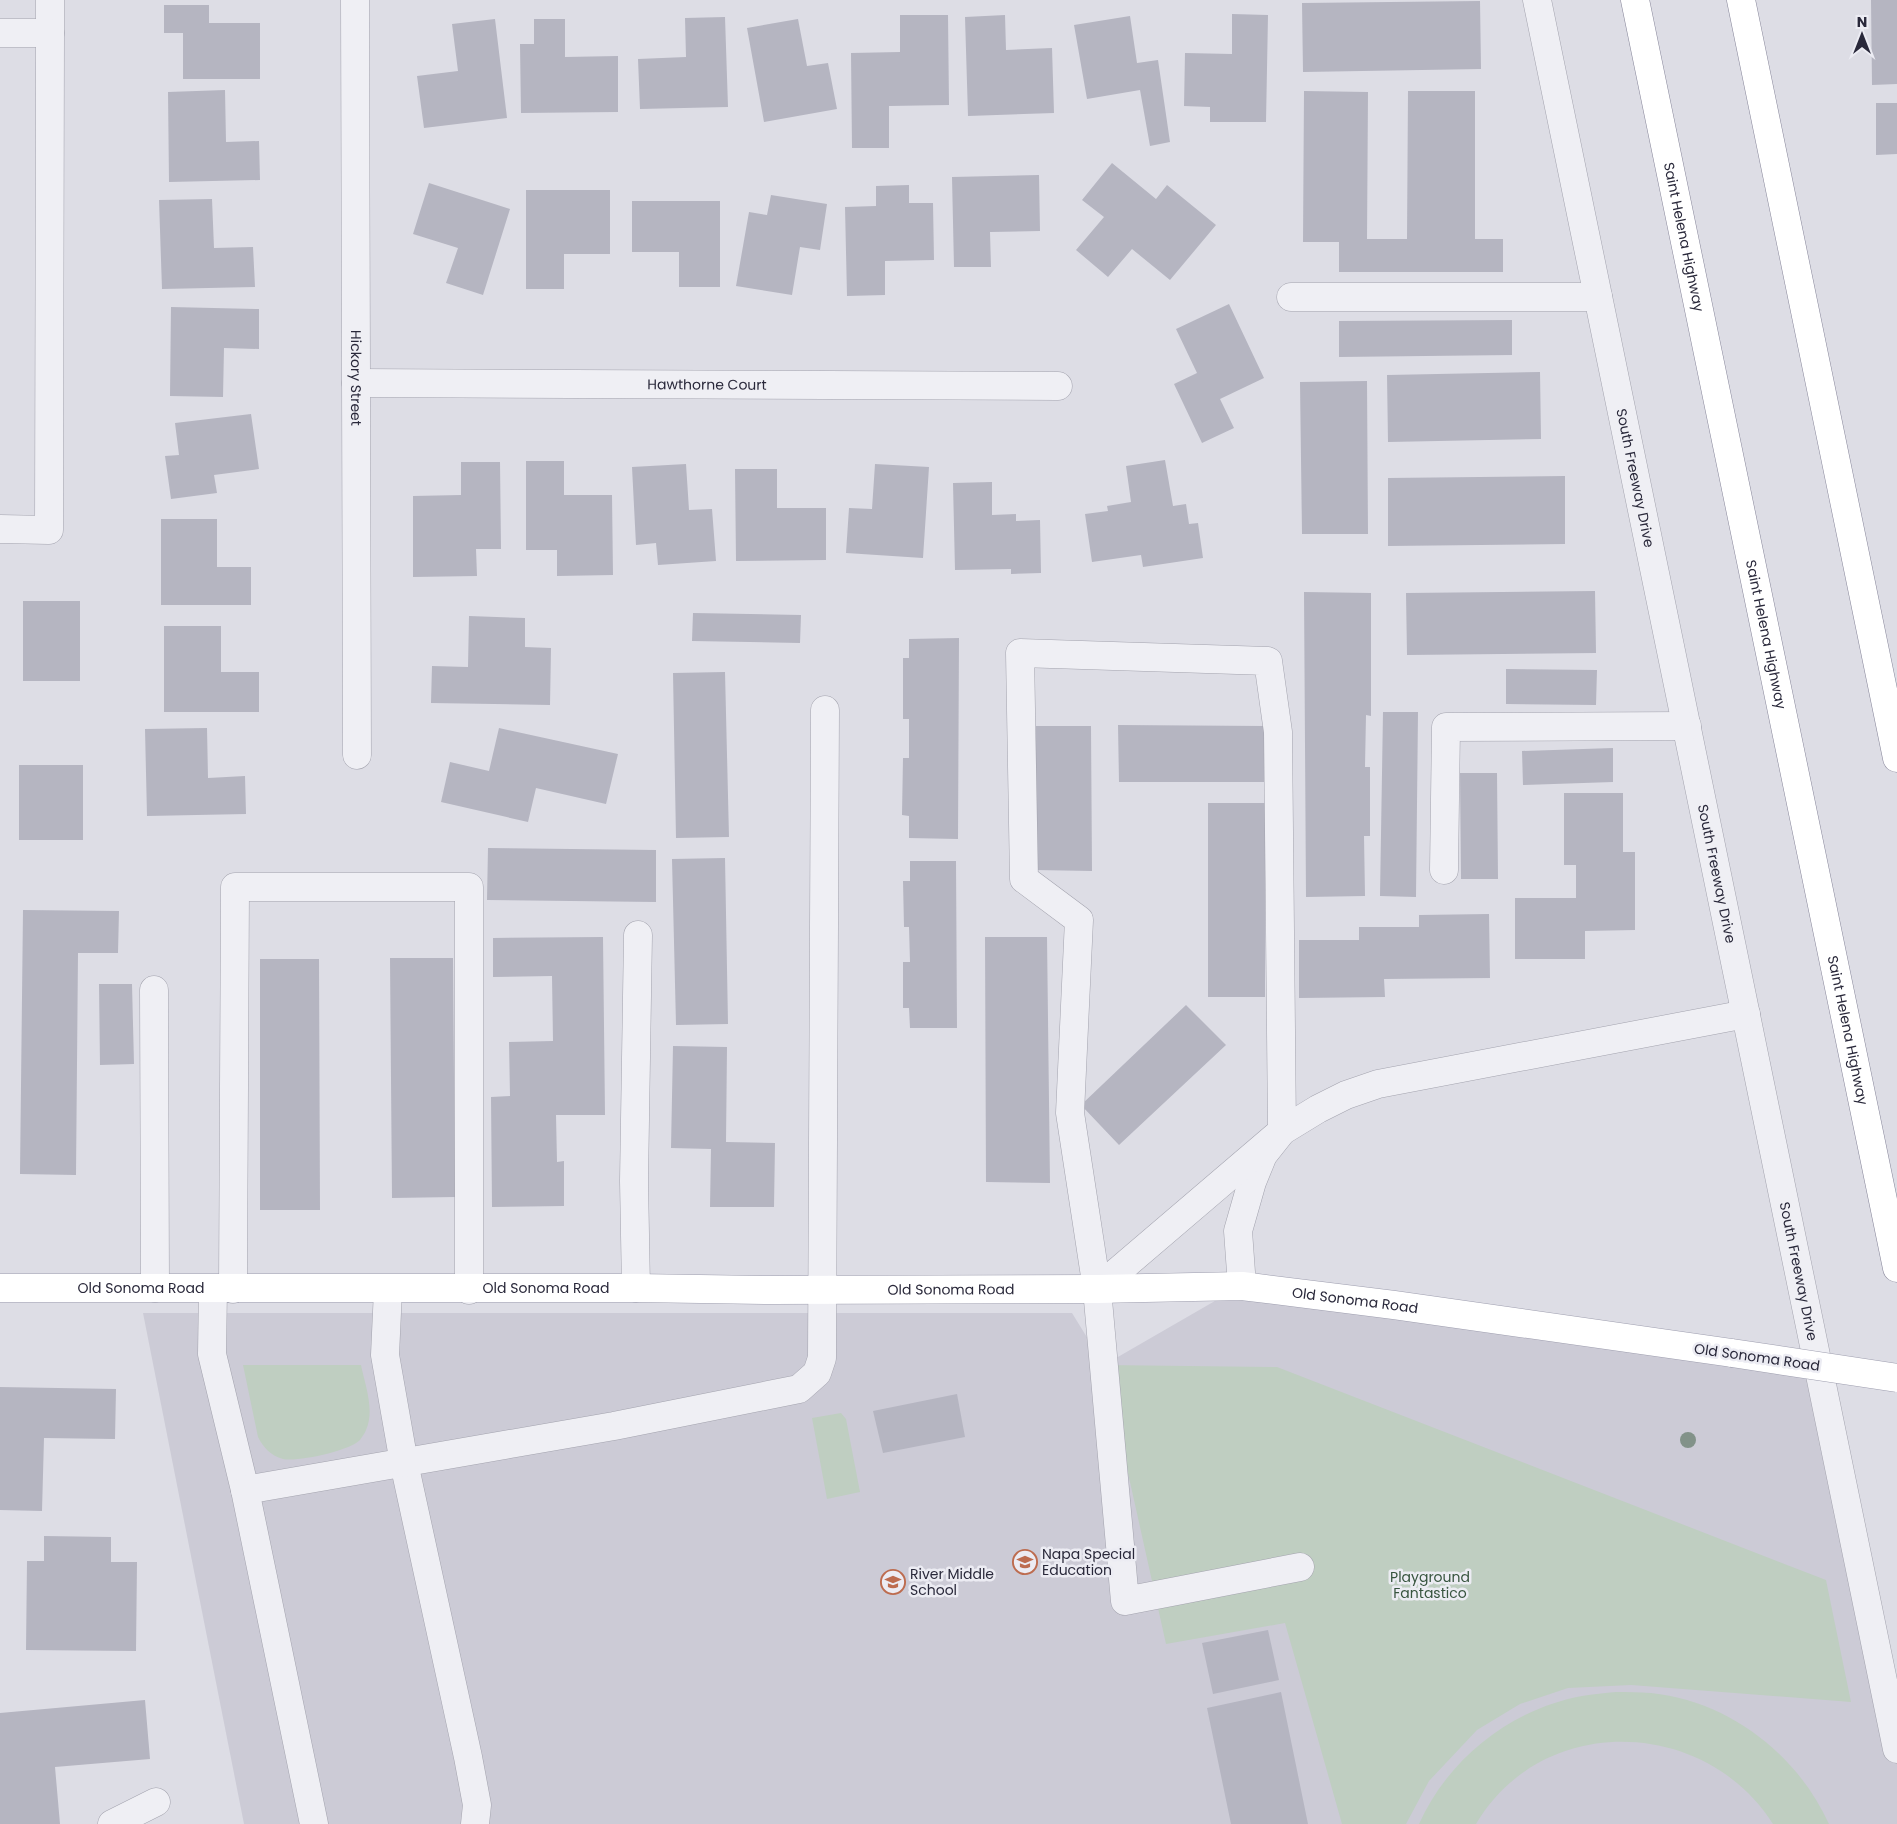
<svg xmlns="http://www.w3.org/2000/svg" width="1897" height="1824" viewBox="0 0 1897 1824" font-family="Poppins,sans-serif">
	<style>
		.built { fill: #cccbd6 }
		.green { fill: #bfcec1 }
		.building { fill: #b5b5c1 }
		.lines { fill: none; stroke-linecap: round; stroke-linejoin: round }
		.minor-casing { stroke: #a3a3ae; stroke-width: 29 }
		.major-casing { stroke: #9e9eaf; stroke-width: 29 }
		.highway-casing { stroke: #87869a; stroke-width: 29 }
		.minor { stroke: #efeff4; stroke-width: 28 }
		.major { stroke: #fff; stroke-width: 28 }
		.highway { stroke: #fff; stroke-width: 28 }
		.major-bridge-casing { stroke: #9e9eaf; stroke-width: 29; stroke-linecap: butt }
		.major-bridge { stroke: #fff; stroke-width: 28 }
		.tree { fill: #829289 }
		.labels { text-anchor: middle; stroke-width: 5; stroke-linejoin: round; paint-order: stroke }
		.street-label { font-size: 14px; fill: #29283a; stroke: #ececf3 }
		.poi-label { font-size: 14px; fill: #29283a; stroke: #ececf3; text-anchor: start }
		.park-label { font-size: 14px; fill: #37543e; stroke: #ececf3 }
	</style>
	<rect width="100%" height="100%" fill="#dddde5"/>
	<path class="built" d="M1227,1294L1820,1374L1897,1749V1824H244L143,1313H1072L1104,1365Z"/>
	<path class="green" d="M243,1365H361C365,1385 375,1410 366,1430C365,1433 362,1437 360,1440C349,1451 298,1462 283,1459C271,1456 263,1447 258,1437Z
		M1104,1365L1277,1367L1826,1580L1851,1702L1631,1685L1568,1688L1520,1704L1477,1730L1429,1781L1406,1824H1342L1285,1623L1166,1644Z
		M841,1413L846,1419L860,1492L827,1499L812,1418Z
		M1616,1692C1628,1692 1639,1692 1651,1693C1729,1701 1797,1754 1829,1824H1773C1705,1717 1542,1712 1476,1824H1419C1448,1759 1511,1709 1582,1696C1593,1694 1605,1693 1616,1692Z"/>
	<path class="building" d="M1871,0H1897V84L1872,85Z
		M1480,1L1481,69L1303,72L1302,3Z
		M164,5H209V23H260V79H183V33H164Z
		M1232,14L1268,15L1266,122H1210V107L1184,106L1185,53L1232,54Z
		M900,15H948L949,105L889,106V148H852L851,53L900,52Z
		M1005,15L1006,50L1052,48L1054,113L968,116L965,17Z
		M1130,16L1137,63L1158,60L1170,142L1150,146L1140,90L1087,99L1074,25Z
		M725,17L728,107L640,109L638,59L686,57L685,18Z
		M495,19L507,118L424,128L417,76L458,71L452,24Z
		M534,19H565V57L618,56V112L521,113L520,44H534Z
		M798,19L807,66L828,63L837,109L764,122L747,28Z
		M225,90L226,142L259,141L260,180L169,182L168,92Z
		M1304,91L1368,92L1367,239H1407L1408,91H1475V239H1503V272H1339V242H1303Z
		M1876,103H1897V154L1876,155Z
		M1112,163L1156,199L1167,185L1216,225L1170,280L1132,249L1108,277L1076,250L1104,217L1082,200Z
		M1039,175L1040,231L990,232L991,267H954L952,177Z
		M429,183L510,209L483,295L446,283L458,248L413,234Z
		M909,185V203H933L934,260L885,261V295L847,296L845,207L876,206V186Z
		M526,190H610V254H564V289H526Z
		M771,195L827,204L820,250L800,247L792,295L736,286L749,212L767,215Z
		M212,199L214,248L253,247L255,287L162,289L159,200Z
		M632,201H720V287H679V252H632Z
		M1229,304L1264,378L1220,399L1234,428L1202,443L1174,384L1197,373L1176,329Z
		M171,307L259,309V349L224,348L223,397L170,396Z
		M1512,320V355L1339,357V321Z
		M1540,372L1541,439L1388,442L1387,375Z
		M1367,381L1368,534H1302L1300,382Z
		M251,414L259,469L214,475L217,493L171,499L165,456L179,455L175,423Z
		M1165,460L1173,506L1186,504L1189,524L1198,523L1203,558L1143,567L1141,555L1092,562L1085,514L1108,511L1107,506L1131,502L1126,466Z
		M526,461H564V495H612L613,575L557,576V550H526Z
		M461,462H500L501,549H476L477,576L413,577V496L461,495Z
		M686,464L689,510L712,509L716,561L658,565L656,543L636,545L632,467Z
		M875,464L929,467L923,558L846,553L849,508L872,509Z
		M735,469H777V508H826V560L736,561Z
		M1565,476V544L1388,546V478Z
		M992,482V515L1016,514V521L1040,520L1041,573L1011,574V569L955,570L953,483Z
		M161,519H217V567H251V605H161Z
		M1595,591L1596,653L1407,655L1406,593Z
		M1304,592L1371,593V716L1366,715L1365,767H1370V836H1364L1365,896L1306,897Z
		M23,601H80V681H23Z
		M693,613L801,615L800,643L692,641Z
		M469,616L525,618V647L551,648L550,705L431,703L432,666L468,667Z
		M164,626H221V672H259V712H164Z
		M959,638L958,839L909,838V816L902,815L903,758H909V719H903V658H909V639Z
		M1506,669L1597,670L1596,705L1506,704Z
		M725,672L729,837L676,838L673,673Z
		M1383,712H1418L1416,897L1380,896Z
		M1118,725L1264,726V782H1119Z
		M1036,726H1091L1092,871L1035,870Z
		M207,728L208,778L245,776L246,814L147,816L145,729Z
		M499,728L618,754L606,804L536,788L528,822L441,802L450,762L489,771Z
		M1613,748V782L1523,785L1522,751Z
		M19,765H83V840H19Z
		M1460,773H1497L1498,879H1461Z
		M1564,793H1623V852H1635V930L1585,931V959H1515V898H1576V865H1564Z
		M1208,803H1265V997H1208Z
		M488,848L656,850V902L487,900Z
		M725,858L728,1024L676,1025L672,859Z
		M910,861H956L957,1028H910L909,1008H903V962H910L909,927H904L903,881H910Z
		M23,910L119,911L118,953H78L76,1175L20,1174Z
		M1489,914L1490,978L1384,979L1385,997L1299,998V940H1359V927H1419V915Z
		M603,937L605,1115H556L557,1162L564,1161V1206L492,1207L491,1097L510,1096L509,1042L553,1041L552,976L493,977V938Z
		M985,937H1047L1050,1183L986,1182Z
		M390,958H453L455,1197L392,1198Z
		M260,959H319L320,1210H260Z
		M99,984H132L134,1064L100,1065Z
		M1186,1005L1226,1045L1119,1145L1081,1105Z
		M673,1046L727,1047L726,1142L775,1143L774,1207H710L711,1149L671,1148Z
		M0,1387L116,1389L115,1439L44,1438L42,1511L0,1510Z
		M957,1394L965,1437L883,1453L873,1411Z
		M44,1536L111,1537V1562H137L136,1651L26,1650L27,1561H44Z
		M1268,1630L1279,1680L1213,1694L1202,1643Z
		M1281,1692L1308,1824H1231L1207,1708Z
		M145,1700L150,1759L55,1767L60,1824H0V1713Z"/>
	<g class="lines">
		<defs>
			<g id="minor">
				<path d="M50,0V33"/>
				<path id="s1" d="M355,0L357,755"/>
				<path id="s2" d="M1537,0L1897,1749"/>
				<path d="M0,33H50L49,530L0,529"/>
				<path d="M1291,297H1598"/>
				<path id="s3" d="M356,383L1058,386"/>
				<path d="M1444,870L1446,727L1687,726"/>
				<path d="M154,990L155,1288"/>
				<path d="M1242,1286L1238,1231L1252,1182L1263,1155L1282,1131L1318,1109L1346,1095L1378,1084L1746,1014"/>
				<path d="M636,1288L634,1181L638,935"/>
				<path d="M213,1289L212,1354L245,1490L314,1824"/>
				<path d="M233,1289L235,887H469V1290"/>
				<path d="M1097,1289L1282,1131L1278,732L1268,661L1020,653L1024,879L1079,920L1070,1113L1097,1289L1125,1601L1300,1567"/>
				<path d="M388,1290L385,1355L404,1463L468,1757L477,1805L475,1824"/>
				<path d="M245,1490L614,1426L799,1389L817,1373L822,1358L825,710"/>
				<path d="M112,1824L156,1802"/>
			</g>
			<g id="major">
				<path id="s4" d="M0,1288H636L770,1290L1097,1289L1242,1286L1394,1305L1732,1353"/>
			</g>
			<g id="highway">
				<path id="s5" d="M1635,0L1897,1268"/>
				<path d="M1741,0L1897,758"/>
			</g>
		</defs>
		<use href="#minor" class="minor-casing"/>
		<use href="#major" class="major-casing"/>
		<use href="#highway" class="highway-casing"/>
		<use href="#minor" class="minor"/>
		<use href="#major" class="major"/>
		<use href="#highway" class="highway"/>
		<defs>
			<path id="major-bridge" d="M1732,1353L1897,1378"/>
		</defs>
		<use href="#major-bridge" class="major-bridge-casing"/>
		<use href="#major-bridge" class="major-bridge"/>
	</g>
	<circle class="tree" cx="1688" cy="1440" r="8"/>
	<defs>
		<symbol id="school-ring" viewBox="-11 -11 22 22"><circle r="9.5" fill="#ececf3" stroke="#bd6c4f" stroke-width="1.5"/><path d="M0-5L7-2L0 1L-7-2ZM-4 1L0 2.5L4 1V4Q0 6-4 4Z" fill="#bd6c4f"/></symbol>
	</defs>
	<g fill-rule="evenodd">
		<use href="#school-ring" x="1011" y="1548" width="28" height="28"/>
		<use href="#school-ring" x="879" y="1568" width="28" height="28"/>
	</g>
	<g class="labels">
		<g class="street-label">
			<text dy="5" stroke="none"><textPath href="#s5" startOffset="242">Saint Helena Highway</textPath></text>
			<text dy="5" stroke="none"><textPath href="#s1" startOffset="378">Hickory Street</textPath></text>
			<text dy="5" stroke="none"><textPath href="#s3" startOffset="351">Hawthorne Court</textPath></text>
			<text dy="5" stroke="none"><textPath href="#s2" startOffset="488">South Freeway Drive</textPath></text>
			<text dy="5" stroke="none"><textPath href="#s5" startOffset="648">Saint Helena Highway</textPath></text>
			<text dy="5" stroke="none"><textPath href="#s2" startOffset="892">South Freeway Drive</textPath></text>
			<text dy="5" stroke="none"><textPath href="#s5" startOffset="1052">Saint Helena Highway</textPath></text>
			<text dy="5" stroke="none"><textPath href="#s2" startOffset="1298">South Freeway Drive</textPath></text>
			<text dy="5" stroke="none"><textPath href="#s4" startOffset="546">Old Sonoma Road</textPath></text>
			<text dy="5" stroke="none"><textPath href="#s4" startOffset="141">Old Sonoma Road</textPath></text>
			<text dy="5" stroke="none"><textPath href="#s4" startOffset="951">Old Sonoma Road</textPath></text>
			<text dy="5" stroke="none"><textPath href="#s4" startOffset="1356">Old Sonoma Road</textPath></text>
			<text transform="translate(1757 1357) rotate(8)" y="5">Old Sonoma Road</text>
		</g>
		<g class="poi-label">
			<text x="1042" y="1559">Napa Special<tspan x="1042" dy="16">Education</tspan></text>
			<text x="910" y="1579">River Middle<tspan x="910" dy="16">School</tspan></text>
		</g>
		<g class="park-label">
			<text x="1430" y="1582">Playground<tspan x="1430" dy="16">Fantastico</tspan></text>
		</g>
	</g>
	<g transform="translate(1862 35)" stroke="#ececf3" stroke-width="4" paint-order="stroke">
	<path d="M0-4L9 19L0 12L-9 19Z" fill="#29283a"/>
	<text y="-8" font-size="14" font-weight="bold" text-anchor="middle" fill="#29283a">N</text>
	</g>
</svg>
